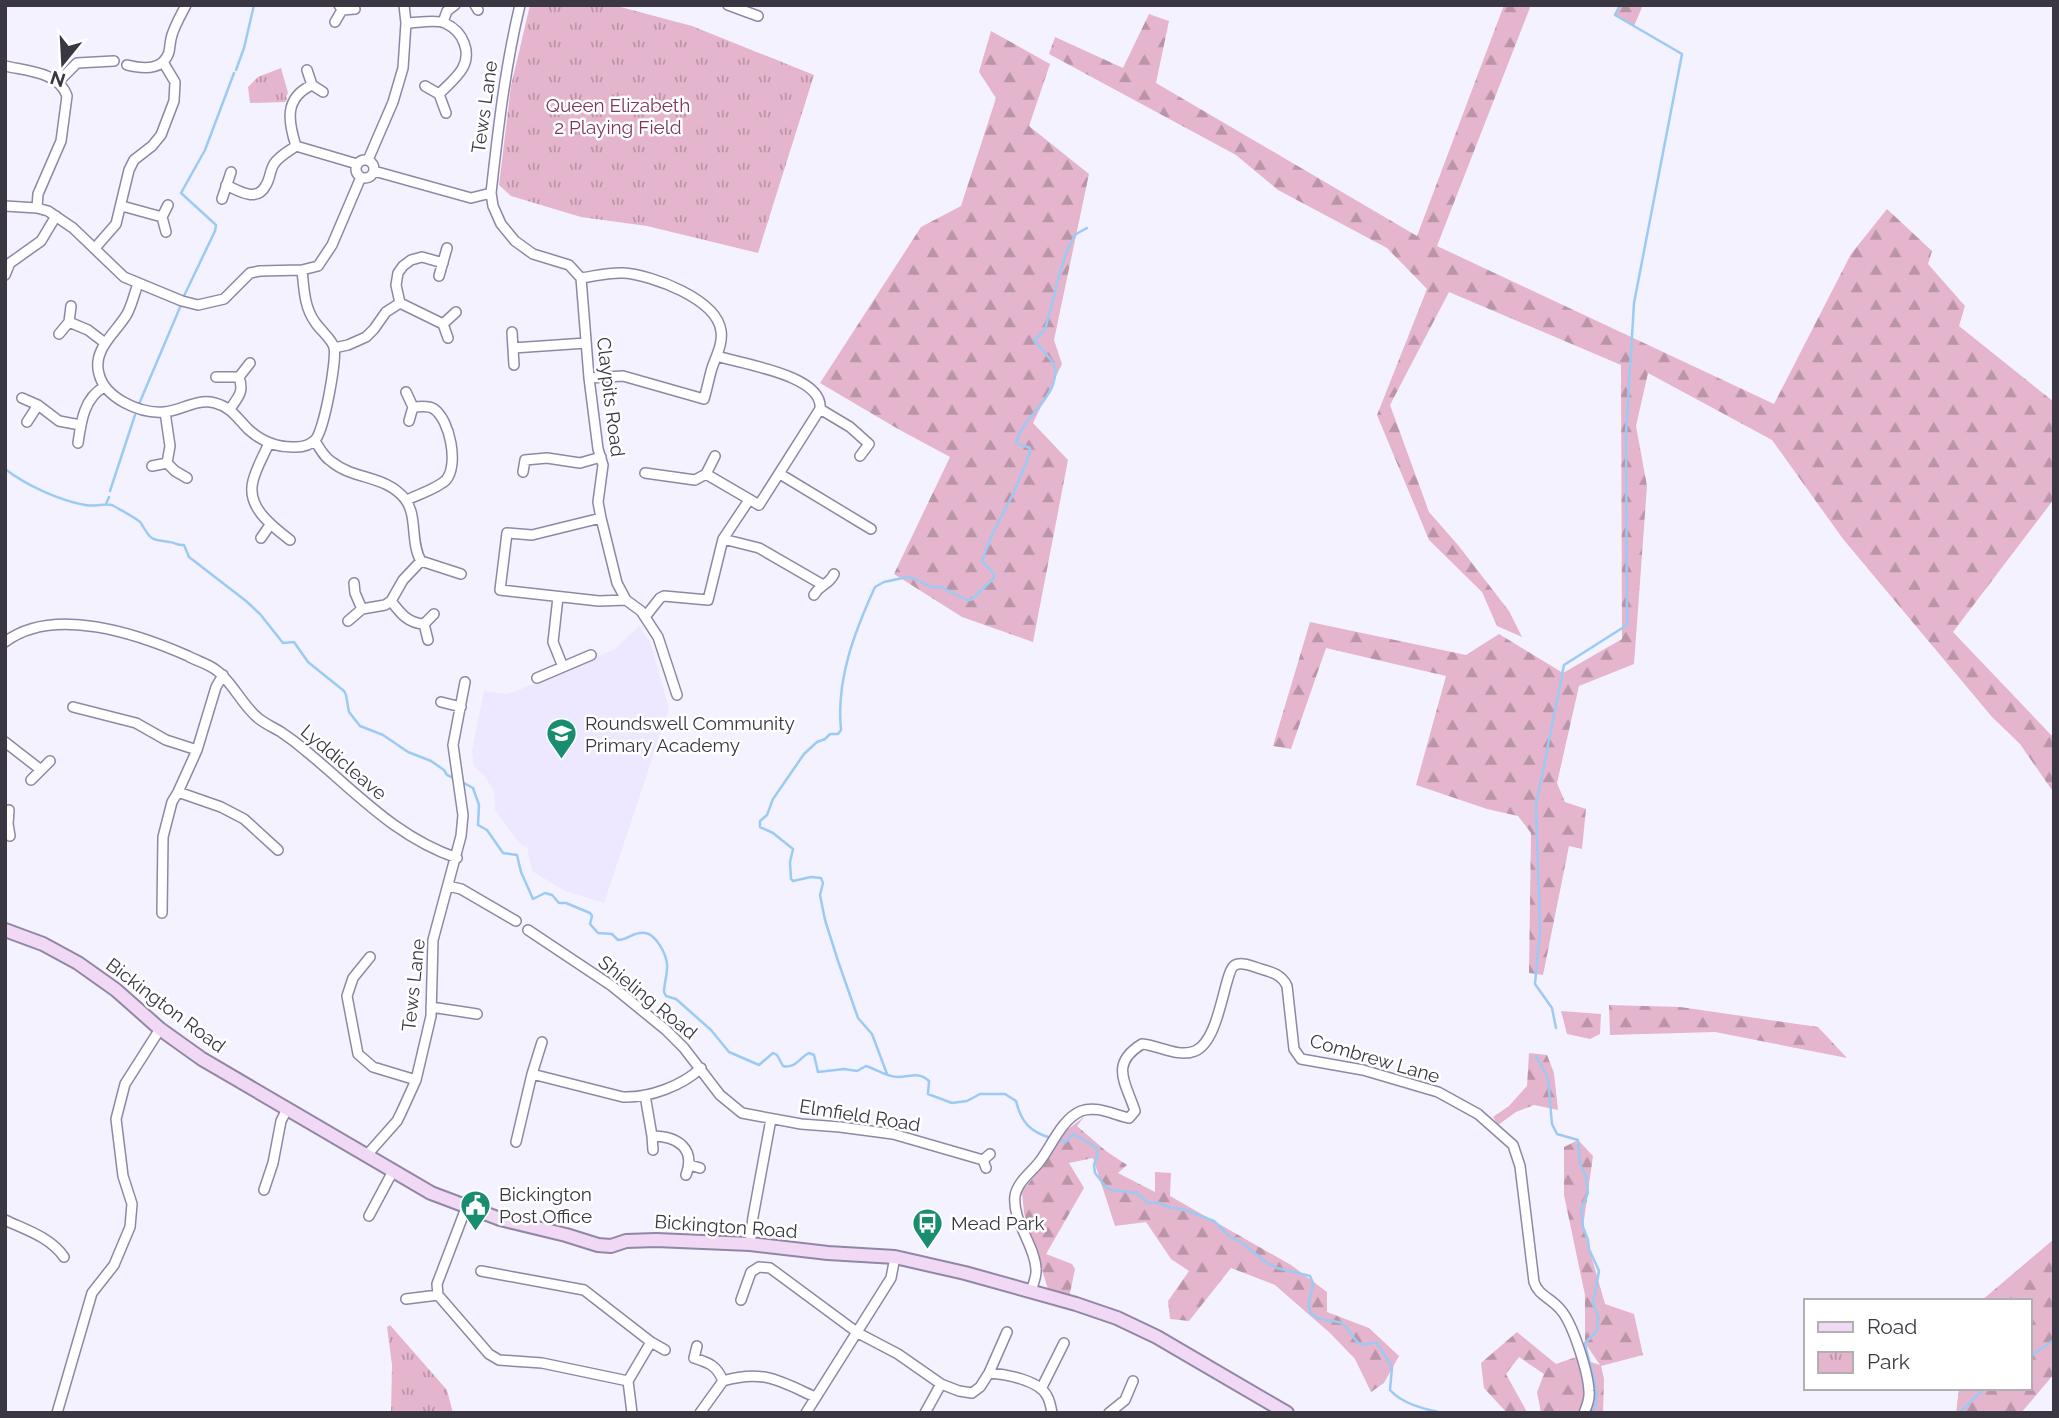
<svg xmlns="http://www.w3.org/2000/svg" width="2059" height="1418" viewBox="0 0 2059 1418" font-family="Raleway,sans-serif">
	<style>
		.built { fill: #ede7ff }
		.forest { fill: url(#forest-firs) }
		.park { fill: url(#park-tufts) }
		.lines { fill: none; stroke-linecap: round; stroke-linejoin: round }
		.stream { stroke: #9bcaf4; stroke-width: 2.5 }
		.minor-casing { stroke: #8f87a5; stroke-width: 12 }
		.secondary-casing { stroke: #8f87a5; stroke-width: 16 }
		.minor { stroke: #fff; stroke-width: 9 }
		.secondary { stroke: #f1d8f4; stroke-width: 12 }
		.labels { text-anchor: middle; stroke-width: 5; stroke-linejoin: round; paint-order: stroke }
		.park-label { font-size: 19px; fill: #7d375e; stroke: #fff }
		.street-label { font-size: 19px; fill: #3a3743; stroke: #fff }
		.poi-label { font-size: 19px; fill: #3a3743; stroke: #fff; text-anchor: start }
	</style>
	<defs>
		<pattern id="forest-firs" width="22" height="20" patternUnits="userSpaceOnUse" patternTransform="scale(1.75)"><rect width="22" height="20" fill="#e4b5cc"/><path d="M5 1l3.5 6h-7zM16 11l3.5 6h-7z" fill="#ba94a7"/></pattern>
		<pattern id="park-tufts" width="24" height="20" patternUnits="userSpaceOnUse" patternTransform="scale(1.75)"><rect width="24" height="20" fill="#e4b5cc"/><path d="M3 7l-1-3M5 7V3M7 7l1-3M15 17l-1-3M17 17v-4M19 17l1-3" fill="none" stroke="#ba94a7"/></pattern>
	</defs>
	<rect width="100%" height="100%" fill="#f5f2ff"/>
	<path class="built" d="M639,626L650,642L669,708L604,903L565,891L532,871L527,847L521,845L495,810L494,792L485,776L474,766L472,751L484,691L506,694L519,690L615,649Z"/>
	<path class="forest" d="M1504,5H1531L1437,246L1774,404L1851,254L1887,209L1932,251L1928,264L1965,306L1959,326L2054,402V499L1953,632L2054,738V793L2020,744L1992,717L1843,539L1772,440L1648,373L1636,426L1647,486L1634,664L1579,686L1557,783L1565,802L1586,809L1582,849L1569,846L1543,975L1529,973L1531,833L1518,816L1487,809L1416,785L1446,676L1326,648L1291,749L1273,746L1310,622L1466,655L1499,634L1563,673L1622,639L1621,365L1449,292L1390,405L1429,512L1458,545L1509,611L1522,637L1497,626L1482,592L1429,540L1377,415L1427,289L1387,248L1278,190L1236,155L1049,54L1055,37L1123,68L1149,14L1169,21L1156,83L1417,236Z
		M1620,5H1643L1634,26L1615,15Z
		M991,31L1050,64L1029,126L1089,174L1054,340L1062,364L1033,423L1068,460L1033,642L962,617L894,574L950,457L898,429L820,383L921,227L961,206L996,98L979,72Z
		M1609,1005L1680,1007L1818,1027L1847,1058L1715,1032L1610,1035Z
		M1561,1011L1601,1014L1600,1034L1590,1039L1567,1034Z
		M1529,1053L1547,1055L1554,1073L1558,1110L1534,1105L1516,1112L1498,1125L1493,1117L1509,1106L1527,1086Z
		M1084,1117L1077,1126L1106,1151L1127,1165L1118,1173L1155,1192V1172L1171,1173L1170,1196L1291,1265L1327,1292V1312L1369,1328L1399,1356L1384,1383L1371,1392L1355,1359L1330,1333L1275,1285L1231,1268L1189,1321L1170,1319L1168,1301L1189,1271L1171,1259L1146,1222L1115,1226L1093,1158L1069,1163L1084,1188L1046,1254L1072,1264L1075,1269L1069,1298L1048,1289L1024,1213L1022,1192L1042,1166L1067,1130Z
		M1578,1140L1593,1156L1583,1227L1605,1304L1634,1314L1643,1355L1601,1366L1604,1379L1603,1413H1541L1537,1392L1544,1374L1519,1357L1506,1374L1527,1412L1507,1413L1484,1388L1481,1363L1517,1332L1556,1364L1576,1357L1600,1365L1585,1343V1295L1564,1195V1147Z
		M2054,1239V1374L2021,1413H1956L1959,1388H2029V1301H1981Z"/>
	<path class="park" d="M530,5H613L692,26L814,75L758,253L647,226L581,217L511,196L499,185L511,86Z
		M281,68L288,93L286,96L287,99L285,102L250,103L248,87L258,77Z
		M390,1325L447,1390L453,1413H391L392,1365L387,1327Z"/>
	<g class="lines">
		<path class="stream" d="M236,70L244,48L254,5
			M184,296L215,231L216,225L181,193L205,150L234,73
			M139,404L181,305
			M5,469C26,485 58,500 85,505C94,507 105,503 112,505C114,506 139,520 140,522C141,522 145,531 146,531C152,542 159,540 169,542C175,542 177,546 184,545L189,557L246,601L260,614L283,643L294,642L308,662L344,691L346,695L349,712L360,726L383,735L408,752L431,761L444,770L447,775L456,779
			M110,491L135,415
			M106,504L109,497
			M462,782L473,788L479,805L478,825L487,830L503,853L517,855L521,872L533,899L545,893L552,895L559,903H566L590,913L592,916L590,924L598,933L612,934L618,940C628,940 634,931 645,933C656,934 666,954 667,964C668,973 664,983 664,992L666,996L676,999L711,1030L729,1052L759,1065L773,1053L777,1055L783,1066C795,1069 799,1058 809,1053L814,1055L818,1072L844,1069L857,1071L866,1066C876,1069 887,1077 898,1077C910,1077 919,1071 929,1081L928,1094L952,1103L967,1101L980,1094H1005L1016,1101C1021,1122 1030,1132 1051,1138
			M1556,1028L1552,1008L1535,984L1540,930L1536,805L1564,665L1627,625L1626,434L1634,303L1682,54L1615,15L1620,5
			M1536,1056L1548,1078L1552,1124L1557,1134L1578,1140L1580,1164L1586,1176L1588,1193L1581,1209L1583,1227L1588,1240L1589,1249L1599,1271L1593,1303L1598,1317L1597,1331L1585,1343C1588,1364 1603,1392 1593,1413
			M887,1074L872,1034L858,1018L838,961L825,920L820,895L823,883L821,878L811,877L793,881L791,879L790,862L793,849L773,833L760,827V821L767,815L773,799L804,754L817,742L825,739L830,734H838L841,730C836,680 854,633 875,587L884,582L907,577L915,579L931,587H941L967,600H971L994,578V574L982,561C989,537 1002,516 1013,494C1019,480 1025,466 1030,452V448L1016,443C1022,420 1043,408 1052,387C1054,383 1055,376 1056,371L1051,360L1034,340L1045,330L1061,269L1068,248L1076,234L1087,228
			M1058,1139L1066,1142L1073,1134L1096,1147L1098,1153L1094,1165L1095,1173L1106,1187L1112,1190L1137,1193L1148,1203H1160L1167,1207L1185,1210L1214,1221L1229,1236L1244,1244L1264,1261L1277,1268L1310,1276L1313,1283C1313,1292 1306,1302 1310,1311C1315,1322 1331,1319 1341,1323C1349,1327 1352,1339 1360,1344C1364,1346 1372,1342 1377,1343L1392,1367L1390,1390C1402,1404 1425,1409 1442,1413
			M2029,1357L2054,1340
			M1959,1413L1985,1388"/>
		<defs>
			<path id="minor" d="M475,5L478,10
				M520,5C505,67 498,130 491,193L493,206L501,224L515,241L533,254L569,265L581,278L589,378L598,449L603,465L598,502L601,518L617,583L626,600L641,611L658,637L677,695
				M728,5L758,16
				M342,10L355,9
				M335,22L342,10L339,5
				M443,22L447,11L455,5
				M406,23C417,23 435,19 445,23C453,27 461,34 464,43C473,66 454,79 439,94L425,86
				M127,65C143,69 163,71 169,52C170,47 170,41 172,35C175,25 181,15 186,5
				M5,66C27,71 59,72 67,96L61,141L38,194L37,208
				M59,81L77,63L114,61
				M312,85L323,92
				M439,94L446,113
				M296,146L357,164
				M356 169a9 9 0 1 1 18 0a9 9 0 1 1-18 0Z
				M368,160L393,102L403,68L406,23L404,5
				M374,171L471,198L491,193
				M226,185C239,191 257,203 266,185C270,179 270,170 274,164C279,156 289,151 296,146C288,121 284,98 312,85L307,70
				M222,199L231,172
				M5,206L37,208L48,211L73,228L124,277L182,301L198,305L224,299L250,273L260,271L302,270L318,266L332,245L361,177
				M122,206L162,217L166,232
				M162,217L168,205
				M95,248L116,224L129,170L134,160L152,146L161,135L174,101L175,82L163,62
				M5,275L10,263L41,241L56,216
				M439,276L447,248
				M581,278C595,276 610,272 624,273C652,275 717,299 721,331C723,344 716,356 712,368C709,378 707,389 704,399L623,376L589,378
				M138,284C134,294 132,305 127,314C116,333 92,349 99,374C105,398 140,414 164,412C181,411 196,398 215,403C231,407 237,418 248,429C261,441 278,448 296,447C303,447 310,445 315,440C324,432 337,359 334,347C331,338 320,330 315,322C304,307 304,288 302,270
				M400,303L443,324L448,338
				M71,306L69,322L88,330L105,343
				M443,324L456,312
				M512,332L514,365
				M59,334L69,322
				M334,348L348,345L366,337L374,329L386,312L400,303L396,285L398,273L403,266L411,260L422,257L443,263
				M513,348L586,343
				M216,377H239
				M406,392L413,407
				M22,398L38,405L59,421L80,425
				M230,409C239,396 244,392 239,377L250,363
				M820,409L850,427L869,444L860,456
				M165,412L170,446L167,463L175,471L187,478
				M27,422L38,405
				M315,441C320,449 324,457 332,462C354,480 386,475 405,499C418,516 410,543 421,561L461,574
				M78,443C81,422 84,398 104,387
				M269,443C264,455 256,468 253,481C246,507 272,526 290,540
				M152,466L167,463
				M523,472L525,460L547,458L580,463L601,457
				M645,473L695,480L706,474L715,456
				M706,474L759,505L820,409C824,375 741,364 717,356
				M780,474L871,529
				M407,500C417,495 438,488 446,480C459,465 450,420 434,409C428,405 420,407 413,407L409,421
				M601,518L532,535L507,533L500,590L599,601L626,600
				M261,538L270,525
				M723,539L759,548L823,585
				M354,583L355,593L362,609
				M814,595C820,584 828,586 834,574
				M558,597L553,642L563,667
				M391,601C401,614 408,623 424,624L428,640
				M645,617L660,598L664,596L708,600L723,539L749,500
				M348,621L362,609L385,605L391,601L403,580L421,561
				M424,624L434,614
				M5,642C54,605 138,634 188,656C197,661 208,664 216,670C231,680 242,705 258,718C265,724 273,727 281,732C290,738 298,744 306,751C355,791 395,837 457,858
				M537,678L591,655
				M441,702L461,707
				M73,707L136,723L166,740L197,750
				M5,742L41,770L31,780
				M41,770L50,761
				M178,792L221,807L244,819L278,850
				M9,810L8,824L10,836
				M448,886L461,889L516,921
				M162,913L163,837L172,802L178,792L197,750L216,687L223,675
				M528,930L612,986L666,1030L684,1048L720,1095L742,1113L801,1124L840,1127L893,1134L983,1160
				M370,957L353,978L347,996L358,1054L373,1067L416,1080
				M431,1007L477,1014
				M532,1074L542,1042
				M645,1095L652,1136C677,1136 696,1148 686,1175
				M652,1136L653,1150
				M516,1142L532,1074L623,1097C649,1098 682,1086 701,1068
				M366,1156L397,1121L401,1113L416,1080L431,1016L433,940L461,836L463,815L453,745L465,682
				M690,1165L700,1168
				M986,1168L983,1160L990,1154
				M264,1190L273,1163L281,1121L287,1109
				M466,1208L437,1284L438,1295L489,1354L499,1360L542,1363L628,1381L651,1342L584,1290L481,1271
				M369,1216L393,1171
				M5,1220C26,1230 50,1237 64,1257
				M750,1244L753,1217L771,1119
				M1031,1291C1033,1284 1037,1276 1036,1269C1035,1245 1012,1221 1015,1196C1017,1182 1032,1172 1040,1161C1052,1145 1062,1119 1081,1111C1097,1105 1114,1115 1129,1118L1135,1111C1126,1083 1109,1064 1142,1044C1158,1045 1178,1058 1195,1051C1221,1040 1224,970 1235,965C1242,961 1254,967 1261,969C1272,972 1282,975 1287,986L1294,1049L1301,1059L1363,1070L1438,1092L1478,1114L1513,1145L1520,1166L1534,1282C1538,1295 1551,1298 1560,1309C1573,1323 1588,1372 1589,1391C1590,1399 1587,1406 1584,1413
				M406,1299L438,1295
				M741,1300L751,1272L759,1267L770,1268L858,1333L898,1354L941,1384L959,1391L972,1393L980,1387L989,1373C1005,1374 1039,1380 1047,1396C1050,1401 1051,1407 1052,1413
				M651,1342L665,1350
				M697,1346L694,1358C710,1363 717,1366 723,1381C763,1369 780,1381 815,1397
				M989,1373L1007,1332
				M628,1381L632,1413
				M1041,1389L1064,1343
				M57,1413L92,1293L114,1265L130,1227L132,1204L123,1176L116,1119L125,1084L160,1029
				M700,1413L723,1381
				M806,1413L891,1278L895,1257
				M925,1413L941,1384
				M1109,1413L1125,1400L1133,1381"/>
			<path id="secondary" d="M5,930L43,944L78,963L116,990L160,1029L202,1059L431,1193L500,1219L566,1235L598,1245L611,1246L626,1241L656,1240L750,1244L828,1253L895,1257L965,1273L1076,1304L1117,1318L1157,1337L1287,1413"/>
		</defs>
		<use href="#minor" class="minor-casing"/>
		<use href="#secondary" class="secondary-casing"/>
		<use href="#minor" class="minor"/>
		<use href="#secondary" class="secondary"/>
	</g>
	<defs>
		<symbol id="school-pin" viewBox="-11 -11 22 30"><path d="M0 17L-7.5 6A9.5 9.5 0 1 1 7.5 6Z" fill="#188d6f" stroke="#fff"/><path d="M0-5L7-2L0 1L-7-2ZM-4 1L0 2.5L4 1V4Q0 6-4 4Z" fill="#fff"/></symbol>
		<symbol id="civic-pin" viewBox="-11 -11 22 30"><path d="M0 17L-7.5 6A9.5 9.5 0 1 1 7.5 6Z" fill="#188d6f" stroke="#fff"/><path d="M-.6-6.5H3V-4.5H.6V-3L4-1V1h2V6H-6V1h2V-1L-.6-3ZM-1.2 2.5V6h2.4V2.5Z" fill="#fff"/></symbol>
		<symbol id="bus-pin" viewBox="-11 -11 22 30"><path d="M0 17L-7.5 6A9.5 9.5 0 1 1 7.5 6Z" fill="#188d6f" stroke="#fff"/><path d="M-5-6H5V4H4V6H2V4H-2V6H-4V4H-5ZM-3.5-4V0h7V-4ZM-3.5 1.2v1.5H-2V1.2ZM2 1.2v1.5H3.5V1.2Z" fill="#fff"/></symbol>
	</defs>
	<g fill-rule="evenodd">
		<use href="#school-pin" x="544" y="716" width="35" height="47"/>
		<use href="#civic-pin" x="458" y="1188" width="35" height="47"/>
		<use href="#bus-pin" x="910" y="1206" width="35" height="47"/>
	</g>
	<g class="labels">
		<g class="park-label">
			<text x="618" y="112">Queen Elizabeth<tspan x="618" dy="22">2 Playing Field</tspan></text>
		</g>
		<g class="street-label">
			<text transform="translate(484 107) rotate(-82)" y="7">Tews Lane</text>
			<text transform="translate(611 397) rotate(83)" y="7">Claypits Road</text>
			<text transform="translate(344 762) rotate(40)" y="7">Lyddicleave</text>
			<text transform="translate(413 985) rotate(-84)" y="7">Tews Lane</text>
			<text transform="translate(648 997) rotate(39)" y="7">Shieling Road</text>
			<text transform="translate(166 1005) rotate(37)" y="7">Bickington Road</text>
			<text transform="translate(1375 1058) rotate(16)" y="7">Combrew Lane</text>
			<text transform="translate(860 1115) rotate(9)" y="7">Elmfield Road</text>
			<text transform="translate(726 1226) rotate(4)" y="7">Bickington Road</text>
		</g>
		<g class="poi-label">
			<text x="585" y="730">Roundswell Community<tspan x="585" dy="22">Primary Academy</tspan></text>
			<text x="499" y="1201">Bickington<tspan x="499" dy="22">Post Office</tspan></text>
			<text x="951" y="1230">Mead Park</text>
		</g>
	</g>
	<rect width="2059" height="1418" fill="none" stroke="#3a3743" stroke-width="14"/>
	<rect x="1804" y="1299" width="228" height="91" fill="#ffffff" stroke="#b0afb4" stroke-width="2"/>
	<rect x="1818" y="1322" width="35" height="10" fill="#f1d8f4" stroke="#b0afb4" stroke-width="2"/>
	<text x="1867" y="1334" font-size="21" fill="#3a3743">Road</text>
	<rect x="1818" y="1352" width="35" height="21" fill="url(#park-tufts)" stroke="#b0afb4" stroke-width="2"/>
	<text x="1867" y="1369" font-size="21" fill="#3a3743">Park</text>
	<g transform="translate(63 63) rotate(198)" stroke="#ffffff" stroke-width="5" paint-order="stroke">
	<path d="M0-5L12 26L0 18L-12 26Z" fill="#3a3743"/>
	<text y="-10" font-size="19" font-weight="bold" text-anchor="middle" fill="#3a3743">N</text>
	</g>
</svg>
